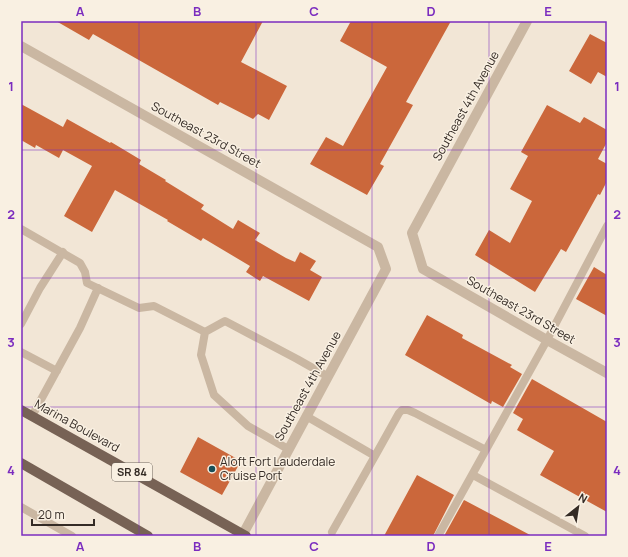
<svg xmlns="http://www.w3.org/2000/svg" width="628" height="557" viewBox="0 0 628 557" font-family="Manrope,sans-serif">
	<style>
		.building { fill: #cb673b }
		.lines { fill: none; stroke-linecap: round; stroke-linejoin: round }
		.service { stroke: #cab7a2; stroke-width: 8 }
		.minor { stroke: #cab7a2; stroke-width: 10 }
		.primary { stroke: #776255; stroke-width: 10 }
		.grid { fill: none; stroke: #7b2cbf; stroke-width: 1; stroke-opacity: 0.55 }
		.poi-dot { fill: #194f57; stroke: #f9f0e2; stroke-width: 1.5 }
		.labels { text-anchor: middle; stroke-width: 3; stroke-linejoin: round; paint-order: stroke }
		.shield { fill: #f9f0e2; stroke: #6f665e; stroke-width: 1 }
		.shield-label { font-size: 11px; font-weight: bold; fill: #342b25 }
		.street-label { font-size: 12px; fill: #342b25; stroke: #f9f0e2 }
		.poi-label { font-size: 12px; fill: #342b25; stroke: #f9f0e2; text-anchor: start }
		.neatline { fill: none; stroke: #7b2cbf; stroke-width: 1.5 }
		.grid-label { font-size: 13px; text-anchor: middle; font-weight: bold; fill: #7b2cbf }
	</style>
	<rect width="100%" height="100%" fill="#f2e6d6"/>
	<path class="building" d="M56,21H263L241,62L287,86L269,120L258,114L253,119L220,102L218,105L93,34L89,40Z
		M351,21H451L406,102L413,105L380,164L384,166L367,195L310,164L326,137L343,146L387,67L340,41Z
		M590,34L607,43V77L598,72L591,84L569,71Z
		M21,104L63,127L67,119L110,143L111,142L141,160L139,164L166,180L165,181L204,205L201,209L233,229L238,220L260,233L255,240L286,258L295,262L300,252L316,261L310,270L322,277L309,301L263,276L260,281L246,272L250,266L203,238L201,241L167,221L168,220L115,190L92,232L64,216L92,166L63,150L59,158L36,145L35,148L21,140Z
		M547,105L580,123L584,117L607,130V142L598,159L607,164V181L600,195L598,194L566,252L561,249L535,292L475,255L489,230L510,243L532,201L510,189L528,156L521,152Z
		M594,267L607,275V316L576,299Z
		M427,315L463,335L462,338L512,365L510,367L522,374L503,407L492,401L491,404L405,355Z
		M532,379L607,422V512L540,475L554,451L517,430L523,419L513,413Z
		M198,437L241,461L222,495L180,472Z
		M417,475L454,495L433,536H384Z
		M464,500L466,501L532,536H444Z"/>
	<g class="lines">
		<path class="service" d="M21,229L80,263L85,272L87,283L139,308L154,306L205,332L225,321L297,359L327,376
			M21,324L40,288L63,252
			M205,332L201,355L214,395L248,426L288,449
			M21,352L57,371
			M32,416L80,328L98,288
			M306,416L375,456L332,532
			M375,456L399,413L402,410H408L415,413L486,450
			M473,475L585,536
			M21,507L72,536
			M438,536L547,340L607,226"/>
		<path class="minor" d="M527,21L412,233L423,269L547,340L607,373
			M21,46L378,247L386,269L242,536"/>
		<path class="primary" d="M21,410L246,536
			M21,463L148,536"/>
	</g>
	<path class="grid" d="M139,21V536M256,21V536M372,21V536M489,21V536M21,150H607M21,278H607M21,407H607"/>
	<circle class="poi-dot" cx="212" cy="469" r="4"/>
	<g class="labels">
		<rect class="shield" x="112" y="463" width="40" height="18" rx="3"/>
		<g class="shield-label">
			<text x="132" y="476">SR 84</text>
		</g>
		<g class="street-label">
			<text transform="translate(466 106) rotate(-61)" y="4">Southeast 4th Avenue</text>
			<text transform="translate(206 135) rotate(29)" y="4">Southeast 23rd Street</text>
			<text transform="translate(521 310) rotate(30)" y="4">Southeast 23rd Street</text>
			<text transform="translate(308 386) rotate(-61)" y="4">Southeast 4th Avenue</text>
			<text transform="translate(77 426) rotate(29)" y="4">Marina Boulevard</text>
		</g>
		<g class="poi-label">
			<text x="220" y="466">Aloft Fort Lauderdale<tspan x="220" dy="14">Cruise Port</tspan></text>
		</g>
	</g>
	<rect width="628" height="557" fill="none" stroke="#f9f0e2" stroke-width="44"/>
	<g transform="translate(578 507) rotate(30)" stroke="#f9f0e2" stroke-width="3" paint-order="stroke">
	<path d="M0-3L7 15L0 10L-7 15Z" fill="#342b25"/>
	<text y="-6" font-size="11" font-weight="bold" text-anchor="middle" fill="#342b25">N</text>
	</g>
	<path d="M32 519v6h62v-6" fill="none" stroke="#342b25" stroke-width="2"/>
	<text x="38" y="519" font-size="12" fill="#342b25" stroke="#f9f0e2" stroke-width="3" paint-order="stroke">20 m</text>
	<rect x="22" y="22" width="584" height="513" class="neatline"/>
	<g class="grid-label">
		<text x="80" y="16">A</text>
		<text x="197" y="16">B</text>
		<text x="314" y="16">C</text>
		<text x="431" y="16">D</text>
		<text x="548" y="16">E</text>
		<text x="11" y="91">1</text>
		<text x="617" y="91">1</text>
		<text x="11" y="219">2</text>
		<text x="617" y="219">2</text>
		<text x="11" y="347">3</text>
		<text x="617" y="347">3</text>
		<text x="11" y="475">4</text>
		<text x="617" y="475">4</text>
		<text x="80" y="551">A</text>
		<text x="197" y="551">B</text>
		<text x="314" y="551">C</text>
		<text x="431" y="551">D</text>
		<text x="548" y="551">E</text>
	</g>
</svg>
